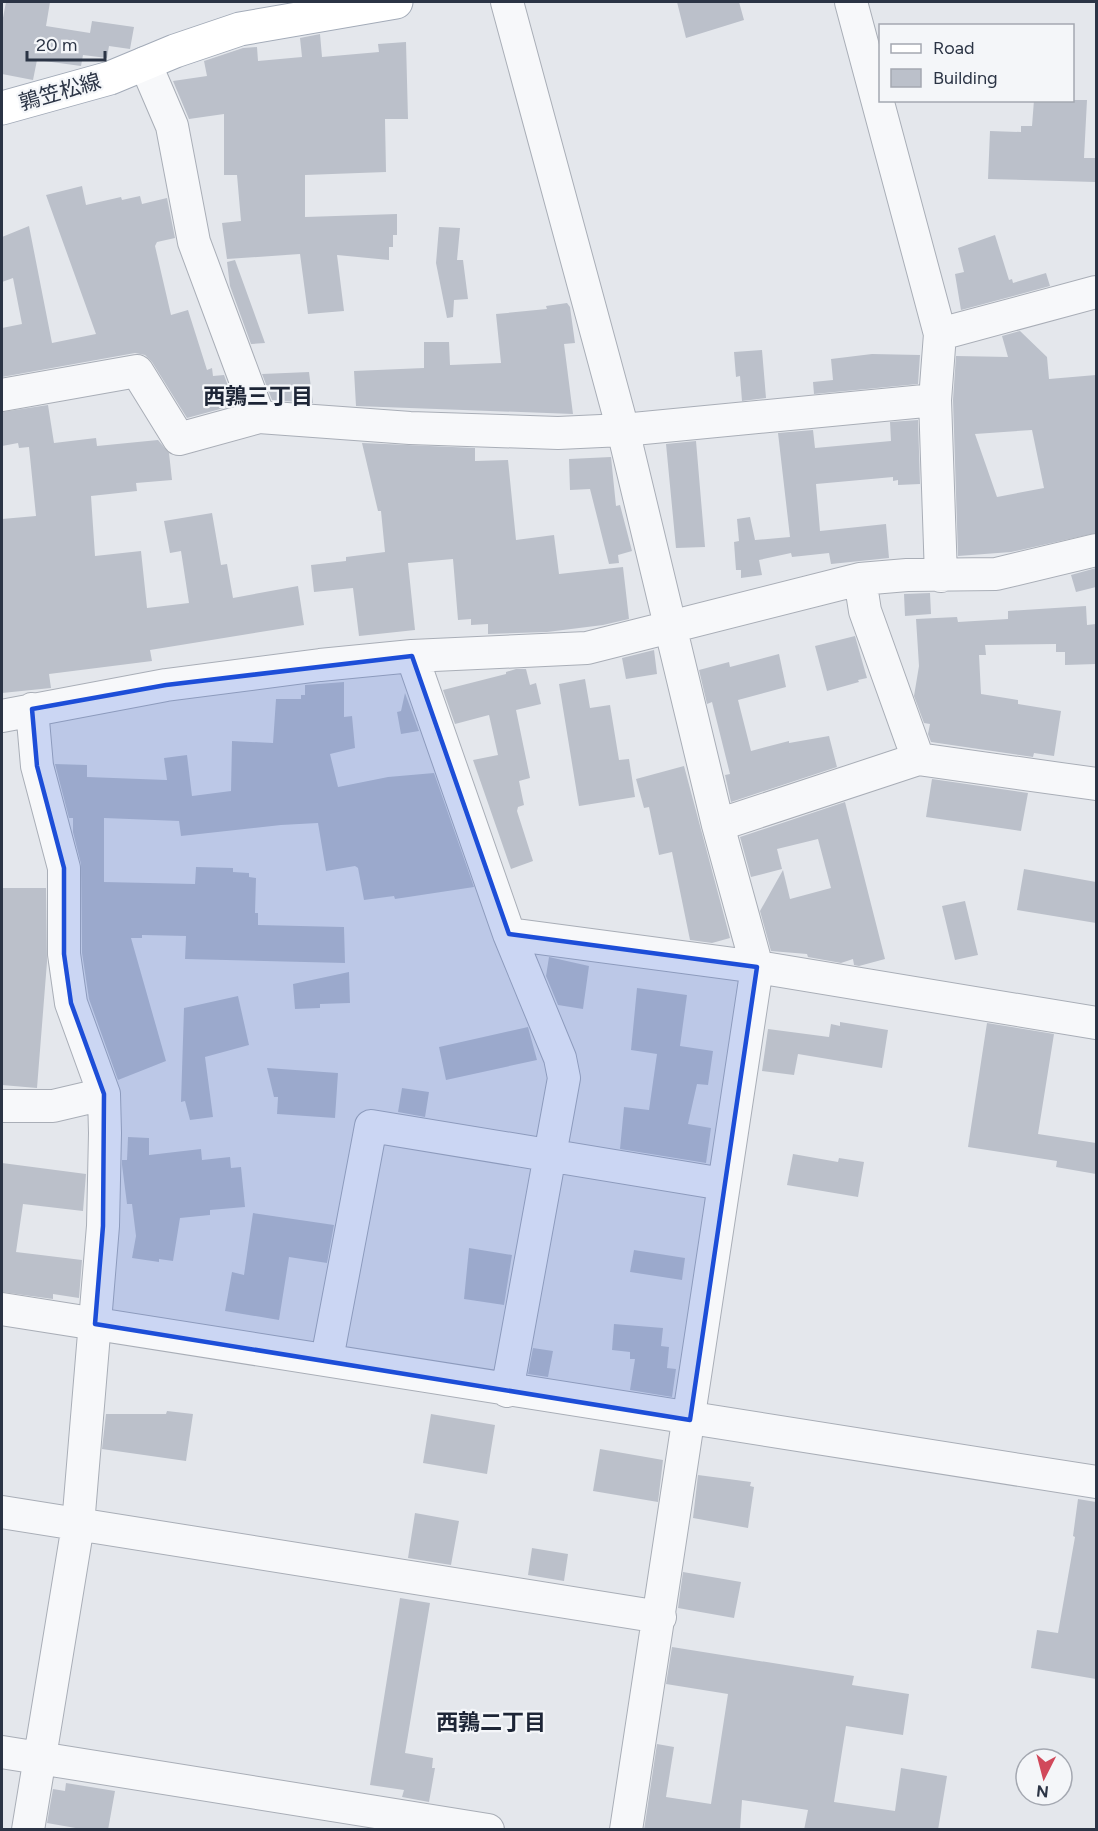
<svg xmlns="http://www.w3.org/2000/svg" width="1098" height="1831" viewBox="0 0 1098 1831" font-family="Figtree,'Noto Sans JP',sans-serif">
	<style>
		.building { fill: #bbc0ca; fill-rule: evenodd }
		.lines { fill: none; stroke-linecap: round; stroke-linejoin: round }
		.minor-casing { stroke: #a9aeb7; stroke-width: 34 }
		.major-casing { stroke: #a3abb8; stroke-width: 35 }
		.minor { stroke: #f7f8fa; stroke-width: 32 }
		.major { stroke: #fff; stroke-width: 33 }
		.marked { fill: #1d4ed8; fill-opacity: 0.2; stroke: #1d4ed8; stroke-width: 4.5; stroke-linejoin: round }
		.labels { text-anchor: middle; stroke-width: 4.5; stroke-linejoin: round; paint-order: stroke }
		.street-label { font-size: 21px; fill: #2b3445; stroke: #f4f6f9 }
		.neighbourhood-label { font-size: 22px; font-weight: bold; fill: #1d2536; stroke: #f4f6f9 }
	</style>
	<rect width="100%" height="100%" fill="#e4e7ec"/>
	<path class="building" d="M6,2H50L46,26L90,33L92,21L134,27L130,49L109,46L107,58L83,55L81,66L37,60L33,80L2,74V23Z
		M677,2H739L744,20L686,38Z
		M320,34L322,57L379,52L378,44L406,42L408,119H385L386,172L305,175V217L397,214V235H393V247H389V260L337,255L344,311L308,314L300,254L227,259L222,223L241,221L237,175H224V114L189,119L173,81L207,76L204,61L243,48L257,47L258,61L302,57L300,38Z
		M1034,100H1087L1084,158H1096L1095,182L988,179L990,131L1021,132V126H1032Z
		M82,186L86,205L121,197L122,200L140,196L142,204L167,198L175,238L157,242L155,246L171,315L188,310L207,370L212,368L213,376L224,375L235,405L187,418L152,362L145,355L135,353L2,377V328L22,324L13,278L2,282V237L29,226L52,343L96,334L46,195Z
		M439,227L460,228L457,260H463L468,299L454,300L453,317L447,318L436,263Z
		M995,235L1009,280L1012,279L1013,283L1046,273L1050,286L961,310L955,274L964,272L958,248Z
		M235,260L265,343L251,344L230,286L227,262Z
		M567,303L570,307L575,343L564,344L573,414L356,406L354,371L424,368V342H449L450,365L501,363L496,314L547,309L546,306Z
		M1020,331L1047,357L1049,379L1096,375V533L1011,552L958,556L953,400L956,356L1008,357L1002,336ZM1032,430L1044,488L997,497L975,434Z
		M762,350L766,398L742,401L740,376L736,377L734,352Z
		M872,354L920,355L918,384L814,394L813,382L833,380L831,359Z
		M309,372L313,403L272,400L262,374Z
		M48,405L54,443L96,438L97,446L158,440L169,453L172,480L136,483L137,491L91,496L95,556L141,551L147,608L189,603L181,551L170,553L164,521L212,513L221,565L227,564L233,598L298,586L304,625L150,650L152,661L49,674L51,688L2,693V519L36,516L29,447L19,448L18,443L2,446V412Z
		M918,420L920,484L898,485V480L893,481V477L816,484L820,531L886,524L889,558L831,564L829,553L792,557L791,553L759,560L762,575L741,578V570H736L734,542L739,541L737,519L750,517L755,540L790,537L778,433L813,430L815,448L891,441L890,422Z
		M696,441L705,547L676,548L666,444Z
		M362,443L475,448V461L508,460L516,540L554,535L559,574L623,567L629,619L603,625L547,632L488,634V624L471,625V619L458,620L453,559L408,563L415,630L359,636L353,588L314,592L311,565L346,561V557L385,552L381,511H378Z
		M611,457L616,506L620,505L632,551L618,555L619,563L609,564L590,489L570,490L569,459Z
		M1096,568V587L1076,592L1071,575Z
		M930,593L931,614L905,616L904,594Z
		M1086,606L1087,625L1096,624V664L1065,665V652H1056V644L985,645L986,655H979L981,694L1018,700V704L1061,711L1054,756L1034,753L1033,757L931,742L928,734L930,724L924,723L914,696L919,666L916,619L957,617L958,622L1008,619V611Z
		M855,636L867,678L858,680L859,682L827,691L815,646Z
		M654,650L657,674L626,679L622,658Z
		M779,654L786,687L738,700L751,751L789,741V743L829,736L837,767L731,802L725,775L730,774L712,702L707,704L699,670L729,662L730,667Z
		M516,669H526L530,685L536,683L541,704L516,710L530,778L519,781L524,805L518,807L517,811L533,861L511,869L473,760L498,755L489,715L455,724L443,690L506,674V672Z
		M585,679L590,708L610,705L619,760L629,759L635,797L579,806L559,684Z
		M344,682V717L352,716L355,748L330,754L338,787L388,777L434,773L474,887L395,899L394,896L364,900L358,868L355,866L326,871L318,823L281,825L181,836L179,821L104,818V882L195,884L196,867L233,868V872L249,873V877L256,878L255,913H258V925L344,927L345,963L185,959L186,936L142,935V938H131L166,1061L118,1080L89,999L82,953L81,864L73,832V818H69L55,764L87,765V777L167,780L164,758L187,755L192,796L231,791L232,741L273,743L276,699H301V695H305V685Z
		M405,693L419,731L401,734L397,712L401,711Z
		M684,766L730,938L712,943L690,940L672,852L659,855L649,807L644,808L636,779Z
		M932,779L1028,793L1021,831L926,817Z
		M845,802L885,959L859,966L854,965L853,959L841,963L808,957L807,954L771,951L760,911L783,870L790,899L831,888L818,839L777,849L782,869L751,877L740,837Z
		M1024,869L1096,882V923L1017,910Z
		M2,888H46L47,962L37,1088L2,1085Z
		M965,901L978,955L955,960L942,906Z
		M549,957L589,966L583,1009L558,1005L546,976Z
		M349,972L350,1003L320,1004V1008L295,1009L293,984Z
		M637,988L687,995L680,1046L713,1051L708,1085L697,1084L688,1124L711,1128L706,1163L620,1149L624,1107L649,1110L657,1054L631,1050Z
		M238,996L249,1045L205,1057L213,1117L190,1120L185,1101L181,1102L184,1008Z
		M840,1022L888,1030L882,1068L798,1054L794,1075L762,1071L768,1029L829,1037L831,1024L840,1026Z
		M987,1023L1054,1034L1038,1134L1096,1143V1174L1056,1167L1057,1161L968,1147Z
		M528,1027L537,1060L446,1080L439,1047Z
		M267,1068L338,1073L335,1118L277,1114L278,1097H274Z
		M402,1088L429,1092L425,1117L398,1112Z
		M128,1137L149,1138V1155L201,1149L202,1160L230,1157L231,1168L241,1167L245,1207L210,1210V1215L180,1218L173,1261L159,1259V1262L132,1258L136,1236L132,1204H127L122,1165V1160H127Z
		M793,1154L838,1162L839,1158L864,1162L858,1197L787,1185Z
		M2,1163L86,1174L83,1211L23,1204L16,1252L82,1260L79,1298L53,1294V1299L2,1292Z
		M253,1213L334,1225L327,1263L289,1257L279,1320L225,1311L232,1272L244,1275Z
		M469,1248L512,1255L504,1305L464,1299Z
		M634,1250L685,1258L682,1280L630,1272Z
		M614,1324L663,1328L661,1346L669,1347L667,1368L676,1369L672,1397L630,1390L635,1359H630V1352L612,1350Z
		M533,1348L553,1351L548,1377L528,1374Z
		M167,1411L193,1414L186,1461L102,1449L106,1414H166Z
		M431,1414L495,1425L487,1474L423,1463Z
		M600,1449L663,1460L658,1502L593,1491Z
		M698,1475L751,1482L750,1486L754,1487L748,1528L693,1518Z
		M1078,1499L1096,1502V1679L1031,1668L1037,1630L1058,1633L1075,1537L1073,1536Z
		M415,1513L459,1521L451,1565L408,1558Z
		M532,1548L568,1554L564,1581L528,1575Z
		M683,1572L741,1582L734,1618L678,1608Z
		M400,1598L430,1603L405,1753L433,1758L432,1768H435L429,1802L402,1797L404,1790L370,1785Z
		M672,1647L854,1676L852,1685L909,1694L903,1735L846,1726L834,1802L895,1811L901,1768L947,1776L938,1830H804L808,1810L742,1800L740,1830H644L657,1744L674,1747L666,1797L711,1804L728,1694L666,1684Z
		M66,1783L115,1791L108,1830H87L47,1823L53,1789L65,1791Z"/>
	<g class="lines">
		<defs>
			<path id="minor" d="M507,2L623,430L718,825L757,967L626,1830
				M851,2L940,334L935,400L941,576
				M145,63L172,126L194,242L259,417L410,428L558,433L623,430L935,400
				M940,334L1096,292
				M2,395L137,371L179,439L259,417
				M860,579L865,611L918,759
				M412,656L509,934L560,1058L564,1078L507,1391
				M2,716L166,685L320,665L412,656L587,648L860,579L907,575L996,574L1096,550
				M718,825L918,759L1096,784
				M509,934L757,967L1096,1023
				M2,1106H53L104,1094
				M2,1309L1096,1482
				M327,1359L371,1126L723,1184
				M2,1512L660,1617
				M2,1752L488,1830
				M28,1830L78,1525L103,1226L105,1133L104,1094L71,1003L64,954V868L37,766L32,709"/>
			<path id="major" d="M2,108L110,78L175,51L240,29L396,2"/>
		</defs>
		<use href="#minor" class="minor-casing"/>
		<use href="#major" class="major-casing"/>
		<use href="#minor" class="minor"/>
		<use href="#major" class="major"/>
	</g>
	<path class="marked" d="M412,656L509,934L757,967L690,1420L95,1324L103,1226L104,1094L71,1003L64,954V868L37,766L32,709L166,685Z"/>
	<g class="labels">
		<g class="street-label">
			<text transform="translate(60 92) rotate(-16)" y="7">鶉笠松線</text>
		</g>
		<g class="neighbourhood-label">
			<text x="258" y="404">西鶉三丁目</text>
			<text x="491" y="1730">西鶉二丁目</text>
		</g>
	</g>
	<rect width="1098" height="1831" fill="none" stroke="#2b3445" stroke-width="6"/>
	<rect x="879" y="24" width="195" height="78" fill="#f4f6f9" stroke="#a4a8b1" stroke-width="1.5"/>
	<rect x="891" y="44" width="30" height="9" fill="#ffffff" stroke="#a4a8b1" stroke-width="1.5"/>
	<text x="933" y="54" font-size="18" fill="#2b3445">Road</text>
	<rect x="891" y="69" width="30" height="18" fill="#bbc0ca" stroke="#a4a8b1" stroke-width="1.5"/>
	<text x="933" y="84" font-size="18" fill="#2b3445">Building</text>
	<g transform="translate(1044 1777) rotate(186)"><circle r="28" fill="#f4f6f9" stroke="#a4a8b1" stroke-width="1.5"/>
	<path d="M0-4.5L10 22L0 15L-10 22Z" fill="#d1495b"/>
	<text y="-9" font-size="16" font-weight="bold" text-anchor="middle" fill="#2b3445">N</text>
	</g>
	<path d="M27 51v9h78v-9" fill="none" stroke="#2b3445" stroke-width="3"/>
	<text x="36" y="51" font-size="18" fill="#2b3445" stroke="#f4f6f9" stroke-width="4.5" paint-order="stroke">20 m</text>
</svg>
